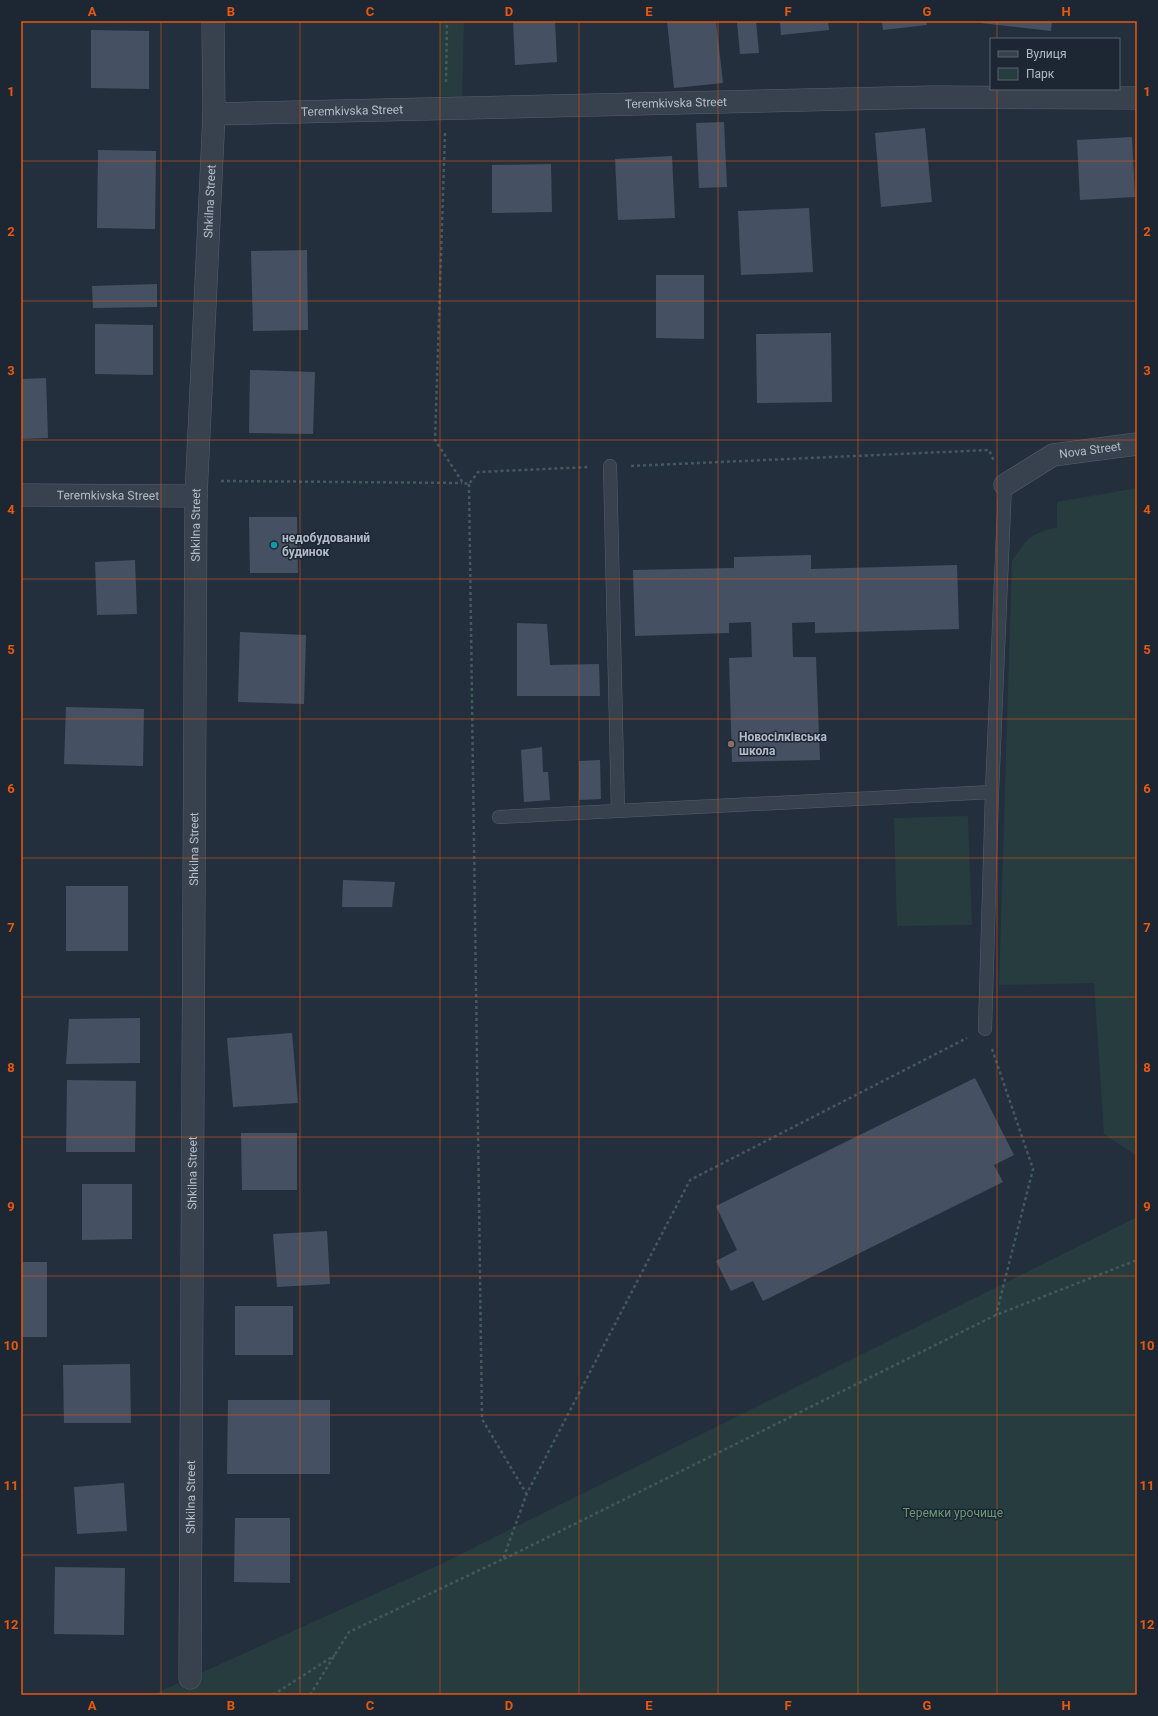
<svg xmlns="http://www.w3.org/2000/svg" width="1158" height="1716" viewBox="0 0 1158 1716" font-family="Roboto,sans-serif">
	<style>
		.green { fill: #263c3f }
		.building { fill: #455162 }
		.lines { fill: none; stroke-linecap: round; stroke-linejoin: round }
		.lane-casing { stroke: #565f6c; stroke-width: 14 }
		.street-casing { stroke: #565f6c; stroke-width: 23 }
		.path { stroke: #44595c; stroke-width: 2.5; stroke-dasharray: 3 3; stroke-linecap: butt }
		.lane { stroke: #38414e; stroke-width: 13 }
		.street { stroke: #38414e; stroke-width: 22 }
		.grid { fill: none; stroke: #e8590c; stroke-width: 1; stroke-opacity: 0.55 }
		.culture-dot { fill: #0f9aa8; stroke: #1d2633; stroke-width: 1.5 }
		.education-dot { fill: #8d6e63; stroke: #1d2633; stroke-width: 1.5 }
		.labels { text-anchor: middle; stroke-width: 3; stroke-linejoin: round; paint-order: stroke }
		.street-label { font-size: 12px; fill: #b4bcc9; stroke: #1d2633 }
		.poi-label { font-size: 12px; font-weight: bold; fill: #b4bcc9; stroke: #1d2633; text-anchor: start }
		.park-label { font-size: 12px; fill: #6b9a76; stroke: #1d2633 }
		.neatline { fill: none; stroke: #e8590c; stroke-width: 1.5 }
		.grid-label { font-size: 13px; text-anchor: middle; font-weight: bold; fill: #e8590c }
	</style>
	<rect width="100%" height="100%" fill="#242f3e"/>
	<path class="green" d="M440,21H464L462,98L439,96Z
		M1137,488V1156L1104,1134L1094,983L999,985L1012,561C1027,538 1030,534 1057,527V502Z
		M968,816L972,925L897,926L894,818Z
		M1137,1217V1695H152L439,1565Z"/>
	<path class="building" d="M513,21H555L557,62L515,65Z
		M667,21H716L723,83L674,88Z
		M737,21H756L759,53L740,54Z
		M780,21H828L829,30L781,35Z
		M882,21H926L927,25L883,30Z
		M981,21H1052L1051,31L981,23Z
		M91,30L149,31V89L91,88Z
		M724,122L727,187L699,188L696,123Z
		M925,128L932,202L881,207L875,133Z
		M1132,137L1135,197L1080,200L1077,140Z
		M98,150L156,151L155,229L97,228Z
		M672,156L675,218L618,220L615,159Z
		M551,164L552,212L492,213V165Z
		M809,208L813,272L741,275L738,211Z
		M307,250L308,330L253,331L251,251Z
		M656,275H704V339L656,338Z
		M157,284V307L93,308L92,286Z
		M95,324L153,325V375L95,374Z
		M831,333L832,402L757,403L756,334Z
		M250,370L315,372L313,434L249,433Z
		M46,378L48,438L21,439V379Z
		M249,517H297L298,573H250Z
		M811,555V569L957,565L959,629L815,633V622L792,623L793,657H816L820,760L732,762L729,658L752,657L751,622L729,623V633L635,636L633,570L734,568V557Z
		M135,560L137,614L97,615L95,562Z
		M517,623L547,624L550,665L599,664L600,696H517Z
		M240,632L306,635L304,704L238,702Z
		M66,707L144,709L143,766L64,764Z
		M542,747L543,772H548L550,800L524,802L521,750Z
		M600,760L601,799L579,800V761Z
		M343,880L395,882L392,907H342Z
		M66,886H128V951H66Z
		M140,1018V1063L66,1064L69,1019Z
		M292,1033L298,1103L233,1107L227,1038Z
		M975,1078L1014,1155L994,1165L1003,1182L763,1301L753,1281L731,1291L716,1261L737,1250L716,1206Z
		M67,1080L136,1081L135,1152H66Z
		M241,1133H297V1190H242Z
		M82,1184H132V1239L82,1240Z
		M327,1231L330,1284L277,1287L273,1234Z
		M21,1262H47V1337H21Z
		M235,1306H293V1355H235Z
		M130,1364L131,1423H64L63,1365Z
		M228,1400H330V1474H227Z
		M124,1483L127,1531L77,1534L74,1487Z
		M235,1518H290V1583L234,1582Z
		M55,1567L125,1568L124,1635L54,1634Z"/>
	<g class="lines">
		<defs>
			<path id="lane" d="M610,466L618,811
				M499,817L992,792
				M985,1029L992,792L1005,485"/>
			<g id="street">
				<path id="s1" d="M214,114L933,97L1137,98"/>
				<path id="s2" d="M1005,485L1053,455L1137,444"/>
				<path id="s3" d="M21,495L196,496"/>
				<path id="s4" d="M190,1678L196,496L214,114L213,21"/>
			</g>
		</defs>
		<use href="#lane" class="lane-casing"/>
		<use href="#street" class="street-casing"/>
		<path class="path" d="M446,82L447,21
			M445,133L435,440L463,483L469,484L478,472L590,467
			M631,466L989,450L994,461
			M221,481L462,483
			M469,484L482,1419L526,1493
			M992,1049L1033,1169L996,1315
			M504,1559L996,1315L1137,1260
			M273,1695L335,1655
			M310,1695L349,1632L503,1559L527,1493L690,1180L967,1038"/>
		<use href="#lane" class="lane"/>
		<use href="#street" class="street"/>
	</g>
	<path class="grid" d="M161,21V1695M300,21V1695M440,21V1695M579,21V1695M718,21V1695M858,21V1695M997,21V39M997,89V1695M21,161H1137M21,301H1137M21,440H1137M21,579H1137M21,719H1137M21,858H1137M21,997H1137M21,1137H1137M21,1276H1137M21,1415H1137M21,1555H1137"/>
	<circle class="culture-dot" cx="274" cy="545" r="4"/>
	<circle class="education-dot" cx="731" cy="744" r="4"/>
	<g class="labels">
		<g class="street-label">
			<text dy="4" stroke="none"><textPath href="#s1" startOffset="462">Teremkivska Street</textPath></text>
			<text dy="4" stroke="none"><textPath href="#s1" startOffset="138">Teremkivska Street</textPath></text>
			<text dy="4" stroke="none"><textPath href="#s4" startOffset="1477">Shkilna Street</textPath></text>
			<text dy="4" stroke="none"><textPath href="#s2" startOffset="94">Nova Street</textPath></text>
			<text dy="4" stroke="none"><textPath href="#s3" startOffset="87">Teremkivska Street</textPath></text>
			<text dy="4" stroke="none"><textPath href="#s4" startOffset="1153">Shkilna Street</textPath></text>
			<text dy="4" stroke="none"><textPath href="#s4" startOffset="829">Shkilna Street</textPath></text>
			<text dy="4" stroke="none"><textPath href="#s4" startOffset="505">Shkilna Street</textPath></text>
			<text dy="4" stroke="none"><textPath href="#s4" startOffset="181">Shkilna Street</textPath></text>
		</g>
		<g class="poi-label">
			<text x="282" y="542">недобудований<tspan x="282" dy="14">будинок</tspan></text>
			<text x="739" y="741">Новосілківська<tspan x="739" dy="14">школа</tspan></text>
		</g>
		<g class="park-label">
			<text x="953" y="1517">Теремки урочище</text>
		</g>
	</g>
	<rect width="1158" height="1716" fill="none" stroke="#1d2633" stroke-width="44"/>
	<rect x="990" y="38" width="130" height="52" fill="#1d2633" stroke="#59626f"/>
	<rect x="998" y="51" width="20" height="6" fill="#38414e" stroke="#59626f"/>
	<text x="1026" y="58" font-size="12" fill="#b4bcc9">Вулиця</text>
	<rect x="998" y="68" width="20" height="12" fill="#263c3f" stroke="#59626f"/>
	<text x="1026" y="78" font-size="12" fill="#b4bcc9">Парк</text>
	<rect x="22" y="22" width="1114" height="1672" class="neatline"/>
	<g class="grid-label">
		<text x="92" y="16">A</text>
		<text x="231" y="16">B</text>
		<text x="370" y="16">C</text>
		<text x="509" y="16">D</text>
		<text x="649" y="16">E</text>
		<text x="788" y="16">F</text>
		<text x="927" y="16">G</text>
		<text x="1066" y="16">H</text>
		<text x="11" y="96">1</text>
		<text x="1147" y="96">1</text>
		<text x="11" y="236">2</text>
		<text x="1147" y="236">2</text>
		<text x="11" y="375">3</text>
		<text x="1147" y="375">3</text>
		<text x="11" y="514">4</text>
		<text x="1147" y="514">4</text>
		<text x="11" y="654">5</text>
		<text x="1147" y="654">5</text>
		<text x="11" y="793">6</text>
		<text x="1147" y="793">6</text>
		<text x="11" y="932">7</text>
		<text x="1147" y="932">7</text>
		<text x="11" y="1072">8</text>
		<text x="1147" y="1072">8</text>
		<text x="11" y="1211">9</text>
		<text x="1147" y="1211">9</text>
		<text x="11" y="1350">10</text>
		<text x="1147" y="1350">10</text>
		<text x="11" y="1490">11</text>
		<text x="1147" y="1490">11</text>
		<text x="11" y="1629">12</text>
		<text x="1147" y="1629">12</text>
		<text x="92" y="1710">A</text>
		<text x="231" y="1710">B</text>
		<text x="370" y="1710">C</text>
		<text x="509" y="1710">D</text>
		<text x="649" y="1710">E</text>
		<text x="788" y="1710">F</text>
		<text x="927" y="1710">G</text>
		<text x="1066" y="1710">H</text>
	</g>
</svg>
